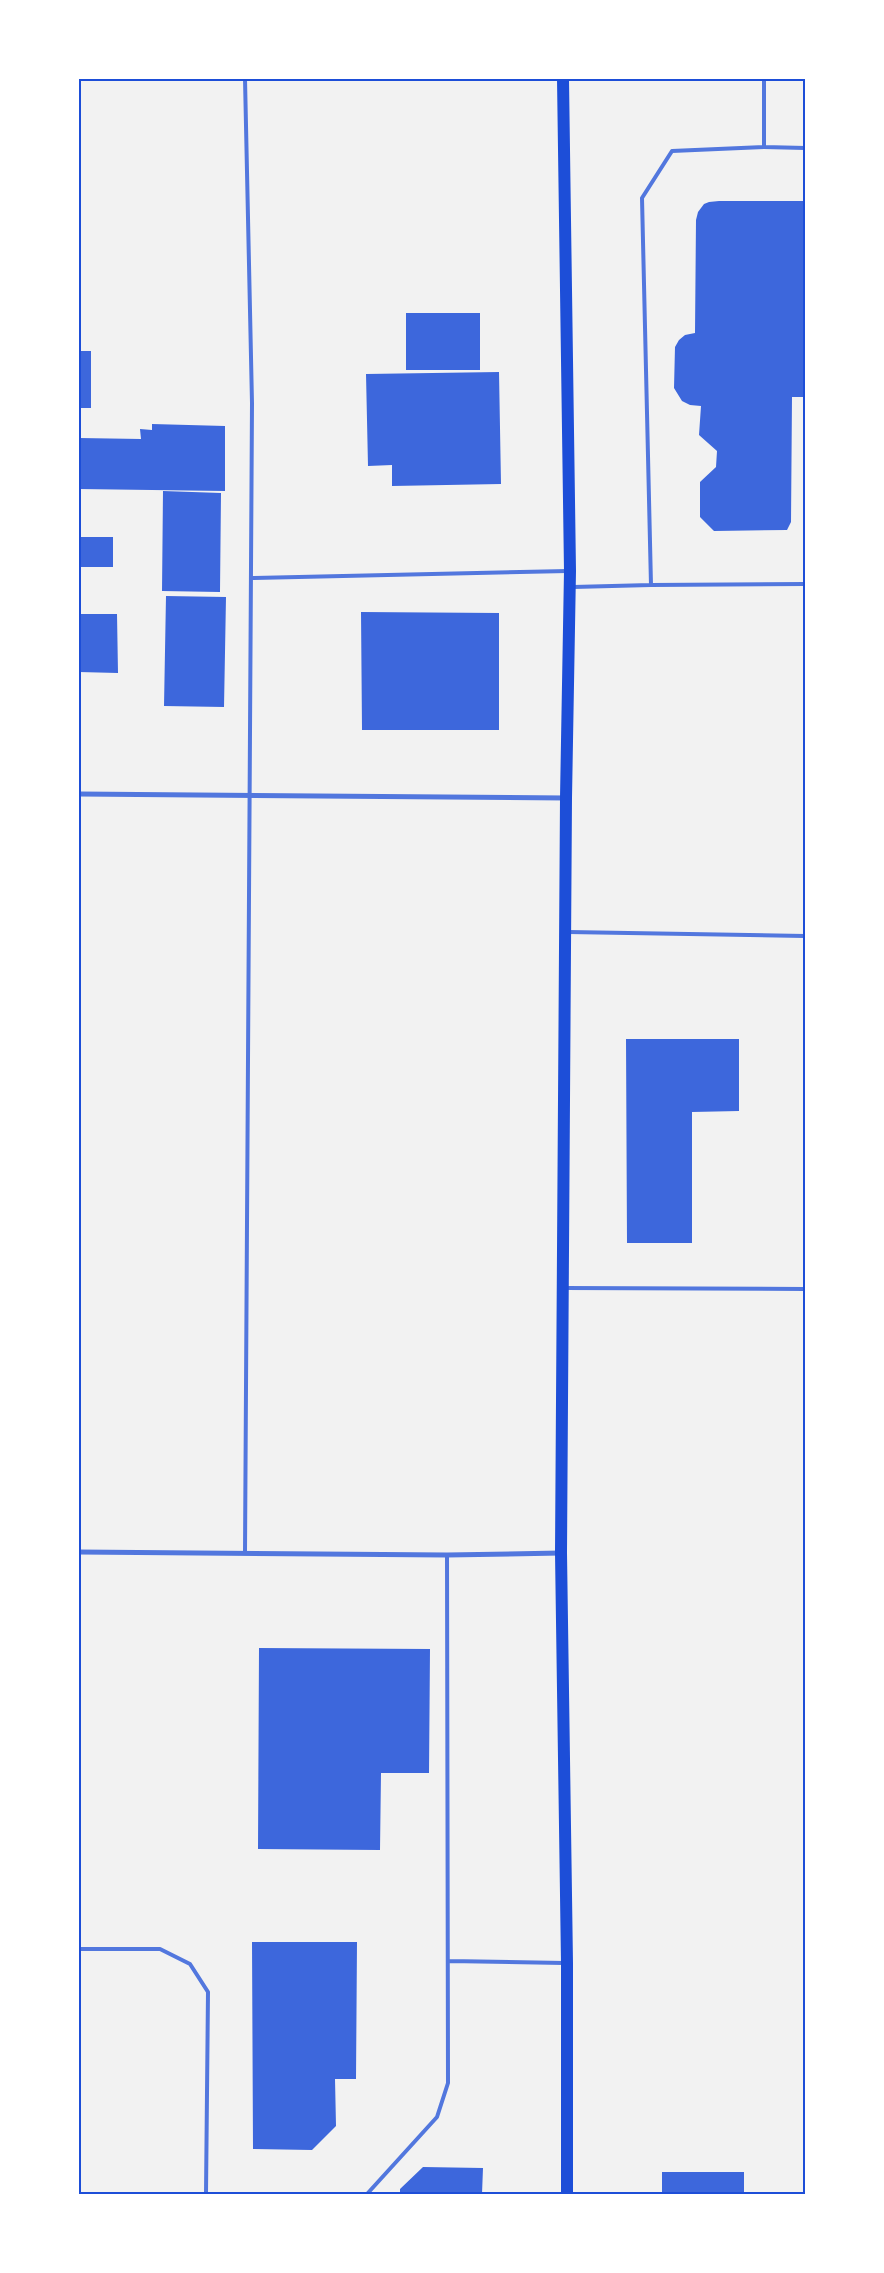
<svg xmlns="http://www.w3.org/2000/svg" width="884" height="2273" viewBox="0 0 884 2273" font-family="'IBM Plex Serif',serif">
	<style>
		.building { fill: #3d67dc }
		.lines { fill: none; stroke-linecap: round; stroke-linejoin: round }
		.service { stroke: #5277de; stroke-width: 4 }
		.minor { stroke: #5277de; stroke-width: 5 }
		.primary { stroke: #1d4ed8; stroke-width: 12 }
		.neatline { fill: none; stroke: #1d4ed8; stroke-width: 2 }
	</style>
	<rect width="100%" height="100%" fill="#f2f2f2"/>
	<path class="building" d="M719,201H805V397H792L791,522L787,530L714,531L700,517V482L716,467L717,451L699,435L701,406L690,405L682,401L674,388L675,347L679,340L685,335L695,333L696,220L698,212L704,204L709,202Z
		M406,313H480V370H406Z
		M79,351H91V408H79Z
		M499,372L501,484L392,486V465L368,466L366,374Z
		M152,424L225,426V491L79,489V438L141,439L140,429L152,430Z
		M163,491L221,493L220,592L162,591Z
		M79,537H113V567H79Z
		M166,596L226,597L224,707L164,706Z
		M361,612L499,613V730H362Z
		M79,614H117L118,673L79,672Z
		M626,1039H739V1111L692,1112V1243H627Z
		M259,1648L430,1649L429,1773H381L380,1850L258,1849Z
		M252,1942H357L356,2079H335L336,2126L312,2150L253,2149Z
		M423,2167L483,2168L482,2194H400V2189Z
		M662,2172H744V2192H757V2194H662Z"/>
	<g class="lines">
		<path class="service" d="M764,79V147L672,151L642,198L651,585L805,584
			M764,147L805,148
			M252,578L568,571
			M573,587L651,585
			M568,932L805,936
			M565,1288L805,1289
			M245,1552L252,403L245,79
			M79,1949H160L190,1964L208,1992L206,2194
			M449,1961L564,1963
			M367,2194L437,2117L448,2083L447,1555"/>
		<path class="minor" d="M79,794L566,798
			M79,1552L447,1555L561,1553"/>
		<path class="primary" d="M563,79L570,571L566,798L561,1553L567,1963V2194"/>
	</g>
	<rect width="884" height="2273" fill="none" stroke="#ffffff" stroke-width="160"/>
	<rect x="80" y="80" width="724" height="2113" class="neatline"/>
</svg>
